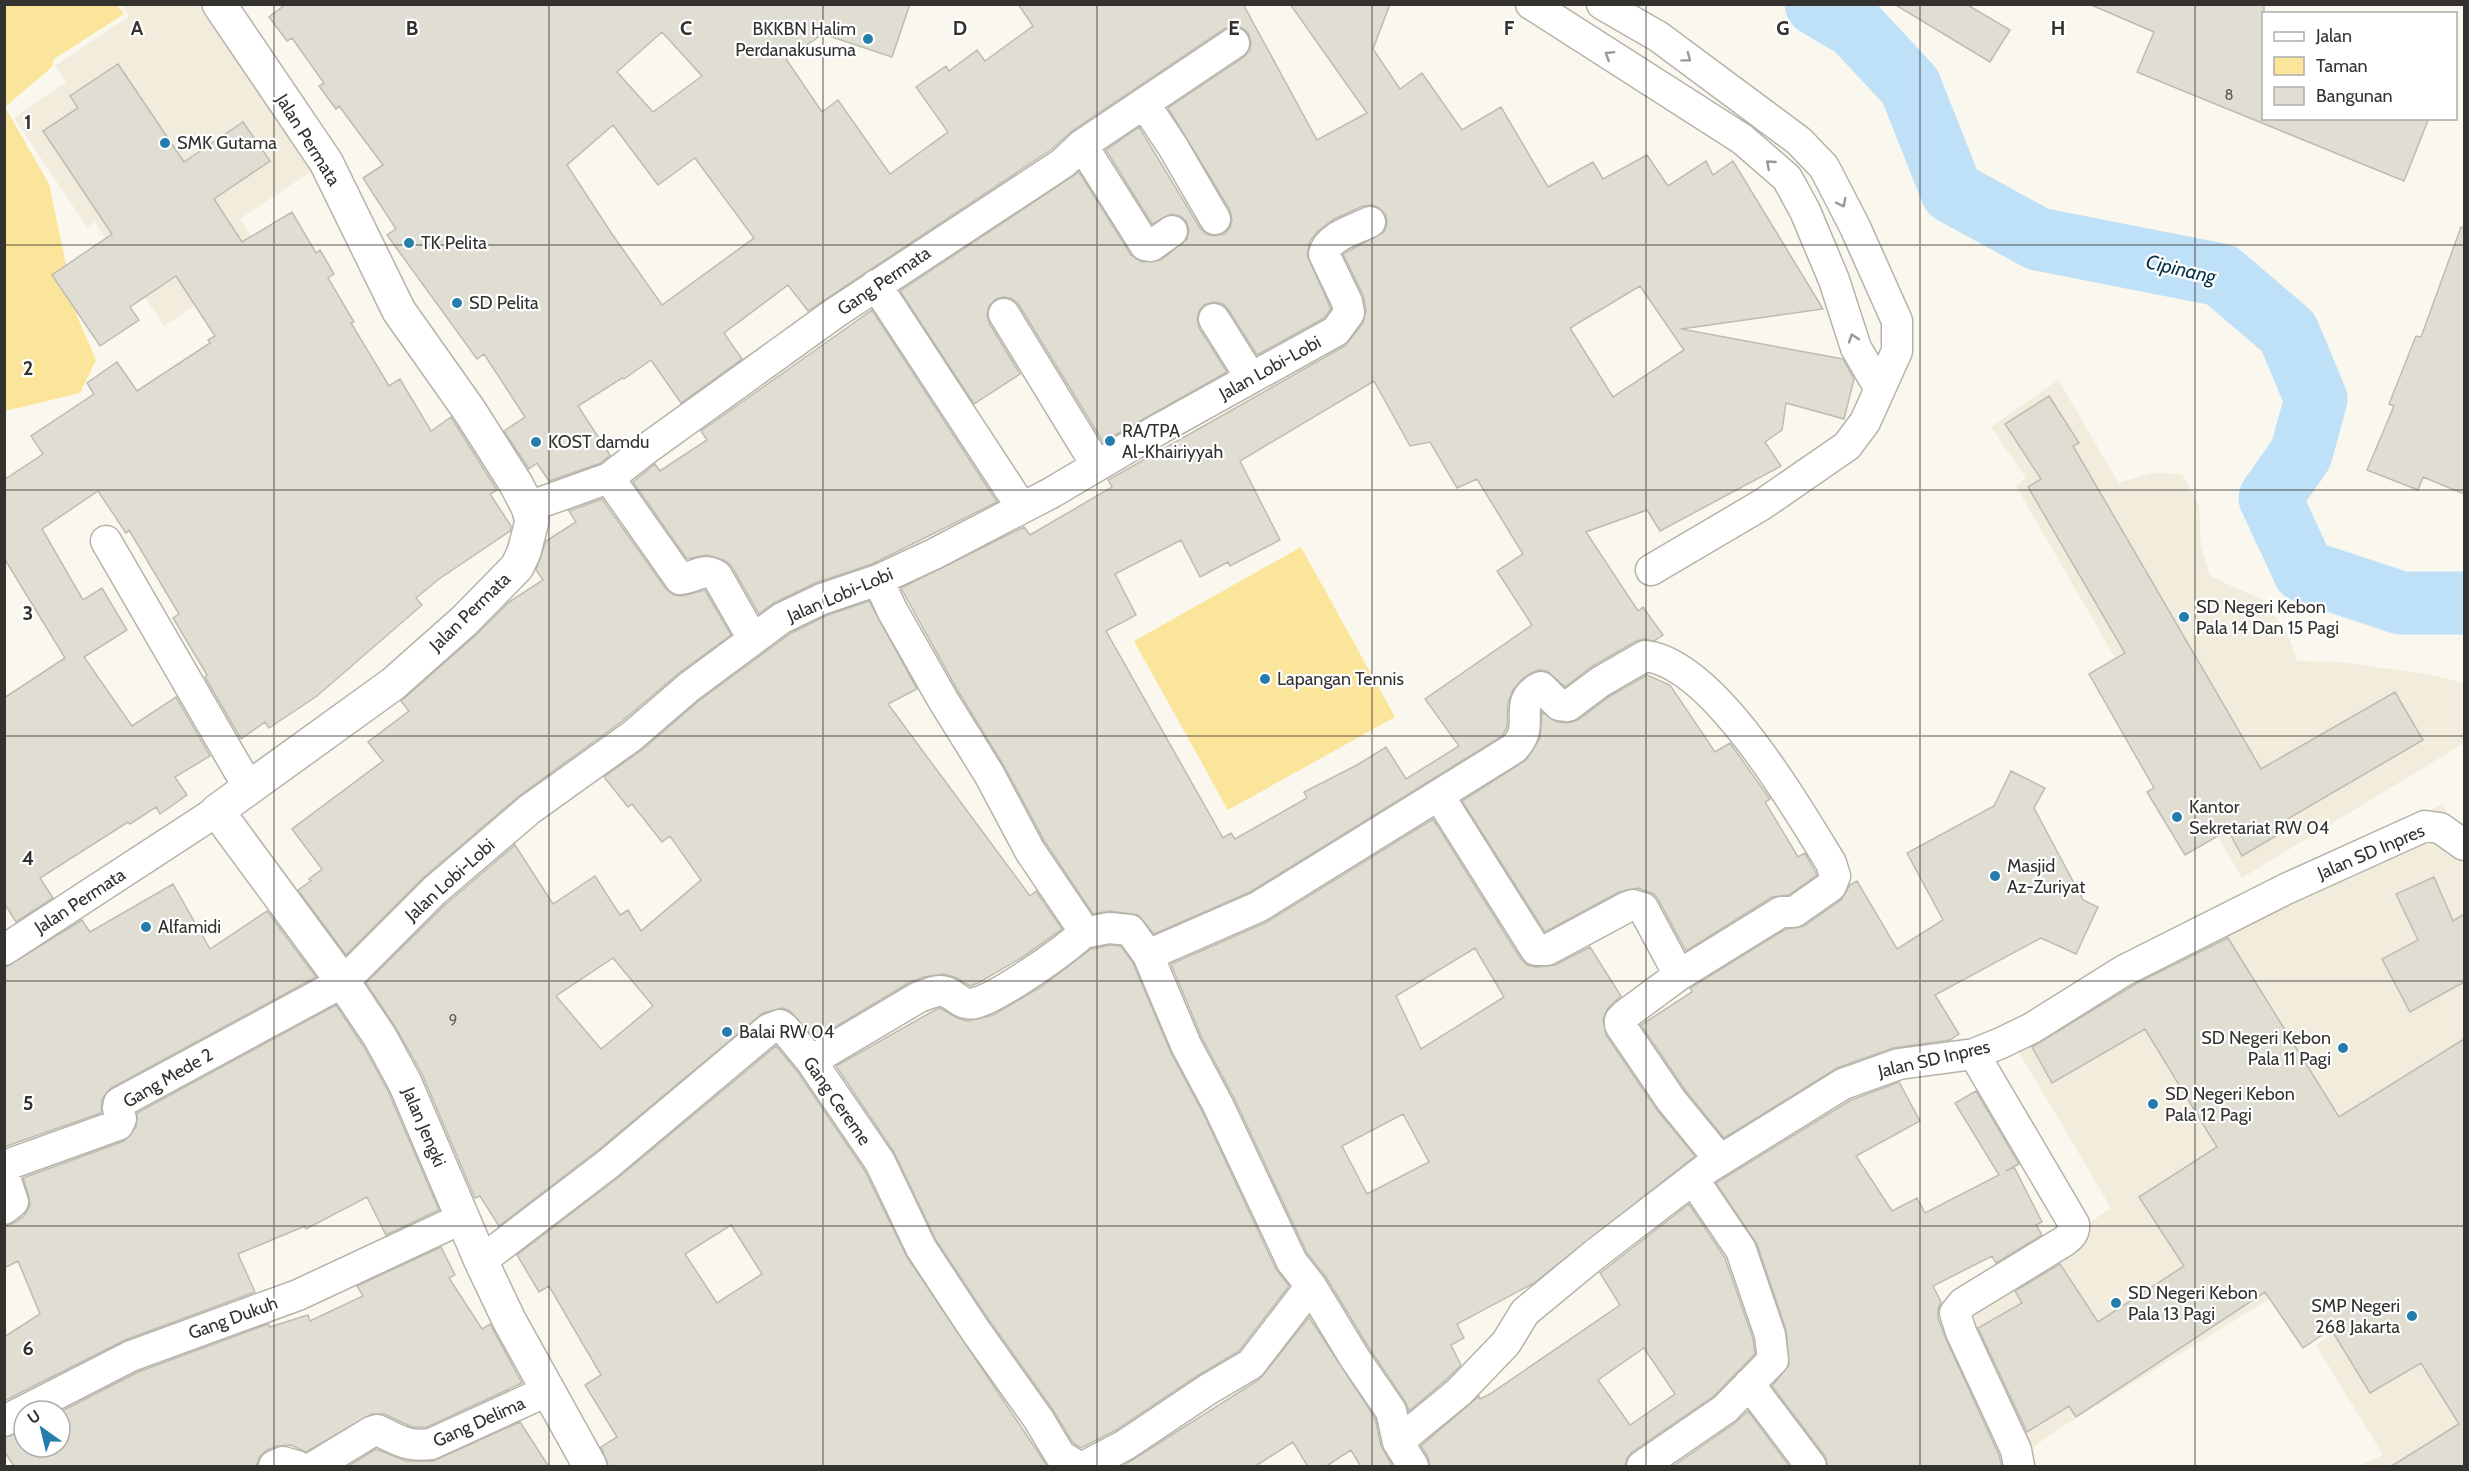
<svg xmlns="http://www.w3.org/2000/svg" width="2469" height="1471" viewBox="0 0 2469 1471" font-family="Cabin,sans-serif">
	<style>
		.built { fill: #f1ecdb }
		.green { fill: #fbe59a }
		.lines { fill: none; stroke-linecap: round; stroke-linejoin: round }
		.river { stroke: #bfe1f8; stroke-width: 63 }
		.building { fill: #e0ddd3; stroke: #bebbb2; stroke-width: 1.5; fill-rule: evenodd }
		.minor-casing { stroke: #b6b3aa; stroke-width: 33 }
		.tertiary-casing { stroke: #b6b3aa; stroke-width: 36 }
		.minor { stroke: #fff; stroke-width: 30 }
		.tertiary { stroke: #fff; stroke-width: 33 }
		.oneway { stroke: #999896 }
		.grid { fill: none; stroke: #33322e; stroke-width: 1.5; stroke-opacity: 0.55 }
		.poi-dot { fill: #247dab; stroke: #fff; stroke-width: 2 }
		.labels { text-anchor: middle; stroke-width: 4.5; stroke-linejoin: round; paint-order: stroke }
		.number-label { font-size: 15px; fill: #5e5d57 }
		.poi-label { font-size: 18px; fill: #33322e; stroke: #fff; text-anchor: start }
		.street-label { font-size: 18px; fill: #33322e; stroke: #fff }
		.water-label { font-size: 20px; font-style: italic; fill: #073349; stroke: #fff }
		.grid-label { font-size: 20px; text-anchor: middle; font-weight: bold; fill: #33322e; stroke: #fff; stroke-width: 4.5; stroke-linejoin: round; paint-order: stroke }
	</style>
	<rect width="100%" height="100%" fill="#faf8ee"/>
	<path class="built" d="M121,5H207L316,168L240,219L266,258L164,326L95,222L87,227L14,118L66,82L55,66L129,16Z
		M2058,380L2119,483L2152,473L2182,474L2199,505L2201,546L2210,576L2263,600L2288,635L2297,661L2339,662L2421,673L2464,683V743L2242,878L2016,486L2026,478L1991,427Z
		M2442,804L2464,840V1140L2333,1225L2271,1298L2060,1428L2022,1455L1961,1309L2111,1208L2017,1049L2244,905Z
		M2464,1207V1466H2358L2383,1455L2316,1345L2402,1288L2384,1259Z"/>
	<path class="green" d="M4,5H117L124,14L54,59L52,67L5,107L49,184L77,316L96,360L80,393L5,411Z
		M1301,547L1395,717L1228,810L1134,641Z"/>
	<g class="lines">
		<path class="river" d="M1816,4L1855,27L1910,86L1952,192L2038,239L2221,275L2288,332L2316,399L2301,454L2270,498L2304,571L2401,603H2464"/>
	</g>
	<path class="building" d="M286,4H910L892,57L823,34L786,59L822,112L838,100L890,174L948,132L916,87L946,66L949,71L977,50L985,61L1033,26L1018,4H1243L1317,140L1367,113L1290,4H1390L1373,49L1400,89L1422,73L1462,130L1501,107L1548,187L1593,162L1603,179L1647,155L1668,186L1706,161L1713,175L1733,161L1823,309L1681,329L1843,359L1854,379L1844,419L1786,403L1782,430L1765,442L1781,466L1660,531L1647,510L1586,532L1638,611L1643,607L1663,635L1654,641L1644,639L1636,641L1591,667L1565,687L1547,671L1539,670L1531,673L1522,679L1513,690L1508,703L1507,727L1502,736L1250,892L1154,934L1138,915L1110,911L1093,914L1045,842L1004,766L958,691L901,588L1024,527L1030,535L1112,487L1108,480L1345,346L1363,323L1366,310L1363,295L1343,254L1384,232L1387,224L1386,215L1379,208L1372,205L1363,206L1334,219L1317,232L1310,241L1307,255L1331,309L1324,318L1257,355L1228,309L1223,304L1214,302L1204,305L1199,311L1197,319L1199,328L1227,372L1103,442L1019,305L1013,299L1004,297L996,299L989,306L987,315L989,323L1020,374L974,404L900,291L1079,172L1131,255L1142,262L1161,260L1187,239L1189,230L1186,221L1180,216L1171,214L1152,224L1106,150L1139,127L1200,228L1206,234L1214,236L1224,234L1230,228L1232,220L1230,210L1168,108L1244,57L1250,50L1251,42L1248,33L1242,28L1233,26L1224,29L1072,131L1052,149L808,311L788,285L724,333L742,359L681,403L651,360L624,379L622,378L578,406L610,455L601,463L549,481L537,463L529,469L504,431L525,417L484,354L477,359L387,235L396,229L363,178L383,165L339,106L336,109L319,86L324,83L292,38L287,41L269,17ZM662,32L702,76L653,112L617,72ZM613,125L658,185L695,158L754,238L662,305L612,234L567,165ZM1640,286L1684,350L1613,397L1570,328ZM1374,381L1410,446L1430,442L1457,488L1477,479L1523,554L1497,571L1532,625L1425,699L1459,746L1406,779L1386,747L1357,765L1304,792L1307,798L1235,839L1231,833L1223,838L1106,631L1136,615L1115,574L1181,540L1200,577L1228,562L1230,566L1280,540L1240,461Z
		M1894,4H1966L2010,30L1990,62Z
		M2089,4H2264V118H2429L2404,181L2137,72L2154,32Z
		M118,64L184,162L243,122L270,161L214,199L242,242L292,212L316,253L320,250L334,274L328,278L354,322L351,323L389,386L400,379L431,431L451,417L497,490L490,494L511,526L510,531L439,579L416,598L422,605L317,696L269,728L265,722L241,739L205,677L207,675L173,618L179,614L129,530L126,533L98,491L42,529L83,600L102,588L127,630L84,657L132,726L176,697L210,756L175,777L187,795L160,814L156,807L130,824L128,822L40,878L53,898L16,922L4,903V698L65,658L4,558V480L43,454L31,436L94,394L87,383L117,362L137,391L210,343L208,340L215,336L176,276L130,307L139,320L100,346L52,275L112,234L43,131L78,108L70,96Z
		M2461,227L2464,228V494L2423,477L2418,490L2367,470L2394,406L2389,404L2416,336L2421,337Z
		M872,310L997,502L872,564L815,583L774,603L759,614L732,567L726,561L707,555L687,559L633,482L655,464L660,471L707,440L701,431Z
		M2049,396L2079,443L2073,446L2261,769L2395,692L2423,740L2277,825L2281,833L2242,856L2228,830L2185,855L2147,792L2154,788L2089,674L2125,653L2028,487L2041,479L2005,424Z
		M602,499L666,589L674,595L682,596L705,590L731,635L679,673L621,722L519,796L423,878L346,955L298,890L311,881L309,879L322,869L292,829L383,761L368,742L409,711L401,701L476,635L509,602L543,580L536,570L546,541L576,522L569,511Z
		M869,601L917,689L888,704L1030,896L1036,891L1062,929L1021,958L978,983L970,986L957,978L944,974L924,977L910,982L815,1039L790,1011L782,1008L763,1013L597,1151L499,1226L480,1196L475,1198L422,1074L396,1028L366,983L446,904L515,845L553,904L595,876L620,915L628,910L641,931L701,880L670,836L662,842L632,804L628,807L604,777L643,749L700,700L791,633L828,615ZM613,958L653,1006L601,1049L556,996Z
		M1647,675L1670,685L1715,752L1730,743L1770,799L1765,802L1798,857L1805,853L1817,875L1789,895L1772,897L1686,951L1658,899L1654,894L1638,888L1619,892L1545,932L1462,801L1526,760L1540,738L1542,712L1557,722L1567,723L1578,720L1610,696Z
		M2011,771L2045,788L2034,808L2083,900L2098,907L2076,954L2041,938L1935,995L1959,1034L1950,1040L1893,1048L1837,1068L1724,1138L1685,1090L1641,1025L1692,992L1690,988L1786,929L1804,926L1841,900L1850,885L1857,881L1897,949L1943,920L1907,853L1994,806Z
		M1433,819L1521,959L1527,965L1536,967L1555,965L1590,947L1621,996L1608,1008L1603,1019L1606,1035L1657,1110L1695,1156L1534,1283L1457,1324L1464,1338L1451,1345L1461,1365L1447,1379L1409,1411L1405,1401L1369,1348L1326,1277L1307,1253L1234,1098L1202,1038L1171,964L1267,922ZM1475,948L1504,997L1421,1049L1396,996ZM1403,1114L1429,1162L1367,1194L1342,1146Z
		M2434,877L2453,921L2464,914V982L2410,1012L2382,959L2418,940L2396,894Z
		M173,884L210,949L267,911L316,977L111,1088L102,1099L101,1113L4,1147V968L82,920L90,932Z
		M2228,938L2339,1117L2464,1039V1467H2390L2459,1424L2421,1363L2370,1393L2331,1329L2303,1348L2265,1292L2076,1417L2069,1406L2027,1432L1978,1328L2022,1303L2015,1291L2060,1264L2098,1322L2184,1266L2139,1197L2217,1147L2145,1029L2052,1083L2032,1047L2139,982Z
		M1110,945L1121,946L1133,963L1171,1053L1203,1113L1276,1269L1289,1286L1239,1351L1197,1376L1116,1430L1081,1448L1073,1443L1053,1410L989,1320L936,1240L894,1152L836,1066L935,1010L940,1008L957,1018L968,1021L993,1015L1041,987L1091,949Z
		M336,1005L364,1047L388,1091L439,1210L386,1235L367,1197L306,1229L305,1226L238,1254L255,1292L125,1340L4,1401V1337L40,1314L18,1261L4,1268V1226L14,1223L24,1216L30,1206L29,1197L23,1178L124,1141L136,1127L137,1113Z
		M776,1046L797,1071L865,1171L907,1257L1048,1467H609L601,1447L617,1437L585,1385L601,1375L549,1286L539,1292L517,1255L619,1177ZM731,1225L762,1274L717,1303L685,1254Z
		M1899,1082L1920,1121L1856,1156L1892,1211L1917,1198L1925,1213L1999,1175L1955,1103L1976,1091L2019,1164L2006,1171L2014,1167L2042,1222L2036,1225L2042,1235L1996,1263L1992,1256L1933,1286L1941,1302L1938,1309V1318L1945,1337L1999,1455L2002,1467H1828L1825,1456L1772,1386L1789,1365L1786,1330L1757,1244L1716,1183L1851,1100Z
		M1689,1204L1725,1258L1753,1339L1755,1354L1714,1396L1632,1452L1627,1458L1625,1467H1430L1428,1457L1421,1446L1479,1396L1480,1399L1490,1394L1620,1305L1600,1273ZM1644,1348L1675,1394L1630,1425L1598,1380Z
		M441,1247L455,1275L449,1278L482,1329L490,1324L522,1383L427,1427H412L384,1414H372L306,1452L291,1445L277,1446L267,1450L260,1456L256,1467L14,1466L4,1451V1438L24,1430V1447H60V1412L138,1372L268,1324L270,1327L308,1315L310,1321L363,1296L357,1286Z
		M1309,1317L1375,1418L1381,1446L1393,1467H1361L1351,1450L1325,1467H1308L1293,1442L1254,1467H1121L1260,1379Z
		M1748,1411L1790,1467H1672L1735,1423Z
		M520,1422L549,1467H347L376,1449L406,1461H433Z"/>
	<g class="lines">
		<defs>
			<path id="minor" d="M1531,4L1742,139L1787,178L1805,211L1834,280L1856,348L1880,389
				M1602,4L1659,37L1799,141L1824,167L1855,227L1897,321V351L1865,422L1847,446L1763,504L1651,570
				M1144,103L1173,147L1215,219
				M1082,145L1145,245L1151,246L1172,231
				M876,285L1022,508
				M1004,314L1097,466
				M1214,319L1251,378
				M609,478L680,579C693,579 704,566 717,576L753,639
				M528,507L609,478L649,447L835,313L1063,163L1082,145L1234,43
				M106,541L249,788
				M878,580L892,610L943,700L989,774L1030,851L1078,922L1083,933L1109,928L1130,930L1148,955L1186,1045L1218,1105L1292,1262L1311,1286L1354,1357L1391,1411L1398,1442L1413,1466
				M1439,796L1536,950H1547L1627,907L1633,905L1643,908L1679,975L1625,1015L1620,1020V1025L1671,1100L1720,1160
				M4,950L217,811
				M1148,955L1258,907L1513,749C1539,725 1509,703 1541,687L1559,705L1568,706L1600,682L1645,656C1714,663 1797,808 1831,863L1835,876L1831,886L1794,912H1781L1679,975
				M1974,1054L2074,1224C2075,1233 2070,1237 2063,1242L1963,1303L1955,1313L1961,1332L2016,1450L2019,1466
				M811,1061L919,997C928,994 937,989 946,992C957,996 961,1006 975,1003C997,998 1066,950 1083,933
				M4,1166L118,1125L121,1119L118,1108L119,1103L343,982L434,891L530,809L632,736L689,687L782,618L822,599L878,580L934,554L1051,493L1161,428L1336,331L1349,313L1347,302L1324,254C1328,236 1354,230 1370,222
				M4,1175L13,1202L4,1209
				M481,1261L608,1164L769,1029L780,1025L784,1028L811,1061L880,1162L921,1248L975,1330L1039,1420L1060,1455L1077,1466
				M1749,1384L1811,1466
				M4,1421L131,1356L298,1295L463,1218
				M1398,1442L1459,1392L1506,1343L1525,1312L1594,1255L1706,1169L1843,1084L1899,1064L1974,1054L2001,1043L2032,1028L2123,971L2288,888L2425,826L2440,828L2464,845
				M274,1466L283,1462L297,1466
				M315,1466L371,1432L377,1430C399,1440 406,1447 431,1444L547,1391
				M1085,1466L1125,1445L1207,1390L1251,1364L1311,1286
				M1642,1466L1725,1409L1773,1360L1770,1335L1741,1250L1693,1179"/>
			<path id="tertiary" d="M219,4L326,162L399,311L469,410L516,484L528,507L532,521L524,552L517,567L464,621L393,684L217,811L343,982L380,1037L405,1083L481,1261L509,1320L590,1466"/>
		</defs>
		<use href="#minor" class="minor-casing"/>
		<use href="#tertiary" class="tertiary-casing"/>
		<use href="#minor" class="minor"/>
		<use href="#tertiary" class="tertiary"/>
	</g>
	<defs><path id="oneway-chevron" d="M-2-3.5L2.5 0L-2 3.5" fill="none" stroke-width="1.6" stroke-linecap="round" stroke-linejoin="round" transform="scale(1.5)"/></defs>
	<g class="oneway">
		<use href="#oneway-chevron" transform="translate(1609 55) rotate(-148)"/>
		<use href="#oneway-chevron" transform="translate(1687 58) rotate(37)"/>
		<use href="#oneway-chevron" transform="translate(1770 164) rotate(-139)"/>
		<use href="#oneway-chevron" transform="translate(1842 203) rotate(63)"/>
		<use href="#oneway-chevron" transform="translate(1853 338) rotate(-108)"/>
	</g>
	<path class="grid" d="M274,4V1466M549,4V1466M823,4V1466M1097,4V1466M1372,4V1466M1646,4V1466M1920,4V1466M2195,4V1466M4,245H2464M4,490H2464M4,736H2464M4,981H2464M4,1226H2464"/>
	<g class="poi-dot">
		<circle cx="868" cy="39" r="6"/>
		<circle cx="165" cy="143" r="6"/>
		<circle cx="409" cy="243" r="6"/>
		<circle cx="457" cy="303" r="6"/>
		<circle cx="1110" cy="441" r="6"/>
		<circle cx="536" cy="442" r="6"/>
		<circle cx="2184" cy="617" r="6"/>
		<circle cx="1265" cy="679" r="6"/>
		<circle cx="2177" cy="817" r="6"/>
		<circle cx="1995" cy="876" r="6"/>
		<circle cx="146" cy="927" r="6"/>
		<circle cx="727" cy="1032" r="6"/>
		<circle cx="2343" cy="1048" r="6"/>
		<circle cx="2153" cy="1104" r="6"/>
		<circle cx="2116" cy="1303" r="6"/>
		<circle cx="2412" cy="1316" r="6"/>
	</g>
	<g class="labels">
		<g class="number-label">
			<text x="2229" y="100">8</text>
			<text x="453" y="1025">9</text>
		</g>
		<g class="poi-label">
			<text x="856" y="35" text-anchor="end">BKKBN Halim<tspan x="856" dy="21">Perdanakusuma</tspan></text>
			<text x="177" y="149">SMK Gutama</text>
			<text x="421" y="249">TK Pelita</text>
			<text x="469" y="309">SD Pelita</text>
			<text x="1122" y="437">RA/TPA<tspan x="1122" dy="21">Al-Khairiyyah</tspan></text>
			<text x="548" y="448">KOST damdu</text>
			<text x="2196" y="613">SD Negeri Kebon<tspan x="2196" dy="21">Pala 14 Dan 15 Pagi</tspan></text>
			<text x="1277" y="685">Lapangan Tennis</text>
			<text x="2189" y="813">Kantor<tspan x="2189" dy="21">Sekretariat RW 04</tspan></text>
			<text x="2007" y="872">Masjid<tspan x="2007" dy="21">Az-Zuriyat</tspan></text>
			<text x="158" y="933">Alfamidi</text>
			<text x="739" y="1038">Balai RW 04</text>
			<text x="2331" y="1044" text-anchor="end">SD Negeri Kebon<tspan x="2331" dy="21">Pala 11 Pagi</tspan></text>
			<text x="2165" y="1100">SD Negeri Kebon<tspan x="2165" dy="21">Pala 12 Pagi</tspan></text>
			<text x="2128" y="1299">SD Negeri Kebon<tspan x="2128" dy="21">Pala 13 Pagi</tspan></text>
			<text x="2400" y="1312" text-anchor="end">SMP Negeri<tspan x="2400" dy="21">268 Jakarta</tspan></text>
		</g>
		<g class="street-label">
			<text transform="translate(308 140) rotate(58)" y="6">Jalan Permata</text>
			<text transform="translate(884 281) rotate(-34)" y="6">Gang Permata</text>
			<text transform="translate(1270 368) rotate(-29)" y="6">Jalan Lobi-Lobi</text>
			<text transform="translate(840 595) rotate(-23)" y="6">Jalan Lobi-Lobi</text>
			<text transform="translate(470 612) rotate(-44)" y="6">Jalan Permata</text>
			<text transform="translate(2371 852) rotate(-23)" y="6">Jalan SD Inpres</text>
			<text transform="translate(450 880) rotate(-42)" y="6">Jalan Lobi-Lobi</text>
			<text transform="translate(80 901) rotate(-33)" y="6">Jalan Permata</text>
			<text transform="translate(1934 1059) rotate(-13)" y="6">Jalan SD Inpres</text>
			<text transform="translate(168 1078) rotate(-30)" y="6">Gang Mede 2</text>
			<text transform="translate(837 1101) rotate(55)" y="6">Gang Cereme</text>
			<text transform="translate(424 1127) rotate(67)" y="6">Jalan Jengki</text>
			<text transform="translate(233 1318) rotate(-20)" y="6">Gang Dukuh</text>
			<text transform="translate(479 1422) rotate(-24)" y="6">Gang Delima</text>
		</g>
		<g class="water-label">
			<text transform="translate(2181 269) rotate(13)" y="7">Cipinang</text>
		</g>
	</g>
	<g class="grid-label">
		<text x="137" y="35">A</text>
		<text x="412" y="35">B</text>
		<text x="686" y="35">C</text>
		<text x="960" y="35">D</text>
		<text x="1234" y="35">E</text>
		<text x="1509" y="35">F</text>
		<text x="1783" y="35">G</text>
		<text x="2058" y="35">H</text>
		<text x="28" y="129">1</text>
		<text x="28" y="375">2</text>
		<text x="28" y="620">3</text>
		<text x="28" y="865">4</text>
		<text x="28" y="1110">5</text>
		<text x="28" y="1355">6</text>
	</g>
	<rect width="2469" height="1471" fill="none" stroke="#33322e" stroke-width="12"/>
	<rect x="2262" y="12" width="195" height="108" fill="#ffffff" stroke="#adadab" stroke-width="1.5"/>
	<rect x="2274" y="32" width="30" height="9" fill="#ffffff" stroke="#adadab" stroke-width="1.5"/>
	<text x="2316" y="42" font-size="18" fill="#33322e">Jalan</text>
	<rect x="2274" y="57" width="30" height="18" fill="#fbe59a" stroke="#adadab" stroke-width="1.5"/>
	<text x="2316" y="72" font-size="18" fill="#33322e">Taman</text>
	<rect x="2274" y="87" width="30" height="18" fill="#e0ddd3" stroke="#adadab" stroke-width="1.5"/>
	<text x="2316" y="102" font-size="18" fill="#33322e">Bangunan</text>
	<g transform="translate(42 1429) rotate(326)"><circle r="28" fill="#ffffff" stroke="#adadab" stroke-width="1.5"/>
	<path d="M0-4.5L10 22L0 15L-10 22Z" fill="#247dab"/>
	<text y="-9" font-size="16" font-weight="bold" text-anchor="middle" fill="#33322e">U</text>
	</g>
</svg>
